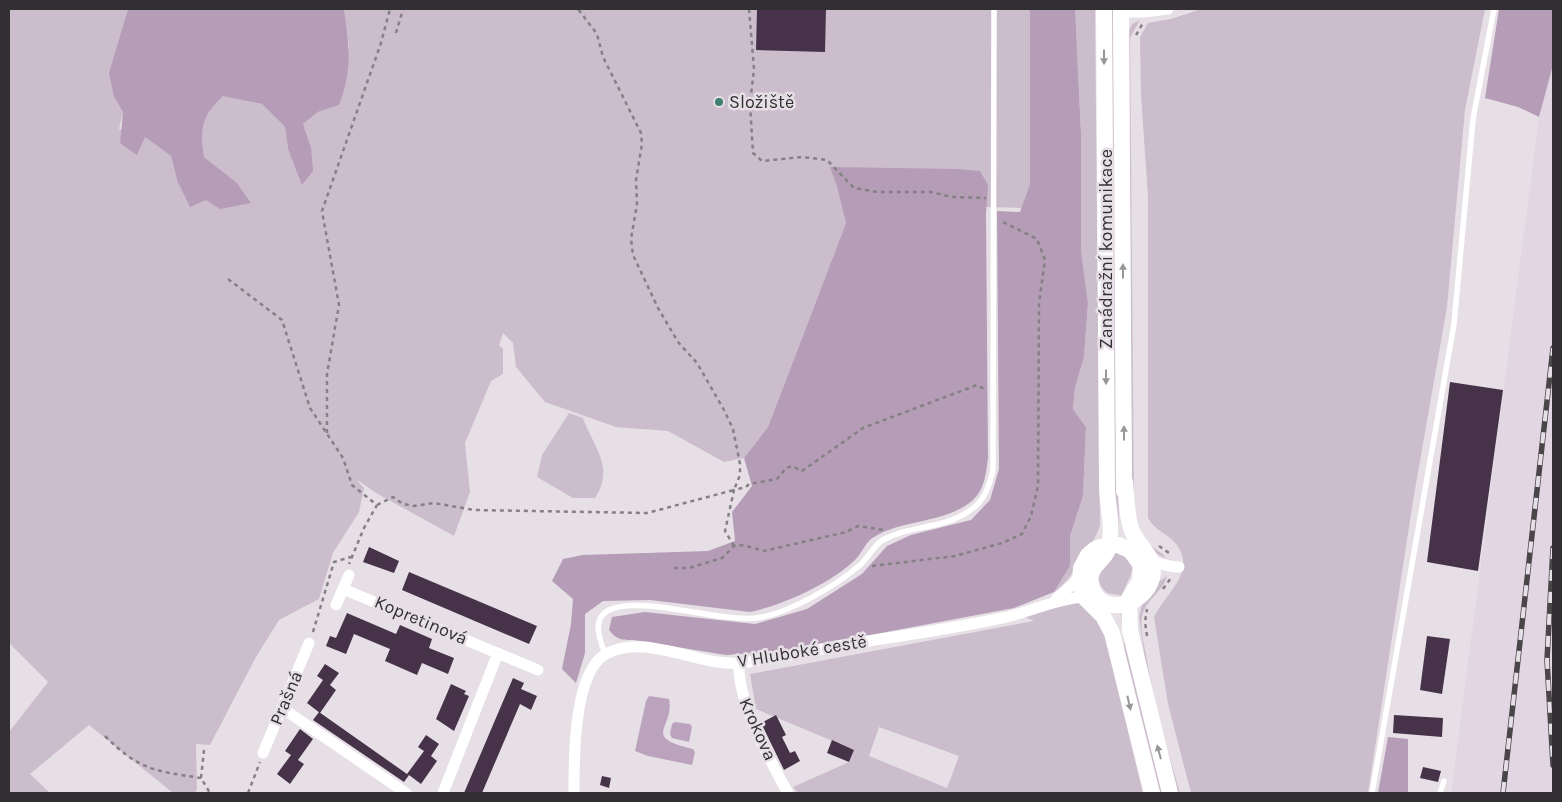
<svg xmlns="http://www.w3.org/2000/svg" width="1562" height="802" viewBox="0 0 1562 802" font-family="Karla,sans-serif">
	<style>
		.built { fill: #e2d6e3 }
		.green { fill: #ccbdcd; fill-rule: evenodd }
		.forest { fill: #b59cb7 }
		.water { fill: #bba2bd }
		.building { fill: #473349 }
		.lines { fill: none; stroke-linecap: round; stroke-linejoin: round }
		.path { stroke: #848084; stroke-width: 2.5; stroke-dasharray: 4 4; stroke-linecap: butt }
		.lane { stroke: #fff; stroke-width: 5.5 }
		.street { stroke: #fff; stroke-width: 11 }
		.secondary { stroke: #fff; stroke-width: 16 }
		.rail-casing { stroke: #494549; stroke-width: 5.5 }
		.rail { stroke: #e6e0e6; stroke-width: 4; stroke-dasharray: 11; stroke-linecap: butt }
		.oneway { fill: #989798 }
		.poi-dot { fill: #40806e; stroke: #e6e0e6; stroke-width: 2 }
		.labels { text-anchor: middle; stroke-width: 5; stroke-linejoin: round; paint-order: stroke }
		.poi-label { font-size: 18px; fill: #322f32; stroke: #e6e0e6; text-anchor: start }
		.street-label { font-size: 18px; fill: #322f32; stroke: #e6e0e6 }
	</style>
	<rect width="100%" height="100%" fill="#e6e0e6"/>
	<path class="built" d="M1553,65V793H1451L1539,117Z"/>
	<path class="green" d="M9,9H128L119,41L114,97L123,112L119,129L145,137L171,156L177,180L236,182L204,157C200,128 202,117 223,95L262,104L285,127L288,149L303,185L311,147L303,124L318,112L339,105L349,46L344,9H1095L1100,525C1095,542 1069,583 1054,592L1070,566V536L1083,496L1086,427L1073,409L1075,388L1084,357L1088,303L1081,250V133L1076,29L1079,209L842,204L846,223L768,427L744,458L724,462L668,431L616,427L545,402L516,367L513,343L503,333L499,345L503,349V374L491,381L465,443L470,492L454,536L376,493L356,479L364,488L359,512L333,553L319,599L279,620L256,657L210,745L196,744L197,789L195,793H173L89,725L30,774L50,793H9V732L48,682L9,643Z
		M1109,9H1113L1119,538H1114Z
		M1201,9H1485L1465,110L1447,307L1413,501L1368,793H1191L1168,704L1154,617C1164,595 1198,571 1176,544C1168,533 1156,532 1148,518V197L1141,96L1140,37L1148,23L1171,19Z
		M1140,20L1130,38L1134,497C1135,517 1137,534 1154,548C1158,551 1163,553 1166,558C1143,550 1137,527 1132,505L1129,30L1132,24Z
		M569,413L583,418C594,448 615,467 595,498H573L537,477L542,455Z
		M1116,552C1146,566 1126,575 1123,596L1107,593C1088,575 1108,568 1116,552Z
		M1167,576C1164,591 1145,600 1142,617C1140,630 1144,643 1146,655C1154,702 1167,748 1180,793H1177L1148,680L1139,617L1142,604L1155,584Z
		M1079,602L1095,614L1109,639L1115,678L1143,793H798L793,787L849,762L854,750L756,709L750,674L1034,621L1023,616ZM879,727L959,756L947,788L869,756Z
		M1120,610H1124L1136,684L1162,793H1157L1125,653Z"/>
	<path class="forest" d="M128,9H344C349,44 353,70 339,105L318,112L303,124L311,147L313,171L302,185L288,149L285,127L262,104L223,96C202,116 200,128 204,157L236,182L251,203L220,209L206,200L190,207L177,180L171,156L145,137L137,155L120,143L123,112L114,97L109,73Z
		M1030,9H1075L1081,133V250L1088,303L1084,357L1075,388L1073,409L1086,427L1083,496L1070,536V566L1054,592L1014,608L785,651L726,655L634,640C622,640 617,640 609,630L612,617L645,612L755,624L807,609L862,574L887,546L911,535L971,520L990,500L999,469L997,211L1020,212L1030,184Z
		M1499,9H1553V65L1539,117L1518,107L1485,98Z
		M830,167L958,169L980,171L988,185L986,213L988,458C986,472 985,489 973,500C945,524 906,518 874,537C866,541 862,553 855,560C830,584 783,605 750,612L650,600L603,601L585,614V653L576,683L562,669L571,624L573,599L552,581L563,559L583,555L708,551L735,541L732,512L752,486L744,458L768,427L846,223L837,186Z
		M1388,737L1408,739V793H1378Z"/>
	<path class="water" d="M649,696L669,699C675,728 640,737 693,749L695,752L692,765L648,756L635,751L646,701Z
		M675,722L690,724L692,727L689,742L672,738L670,734L672,724Z"/>
	<path class="building" d="M757,9H826L825,52L756,50Z
		M1450,382L1503,390L1478,571L1427,562Z
		M369,547L399,561L394,573L363,562Z
		M409,572L537,626L529,644L402,590Z
		M347,613L396,634L400,625L432,639L429,648L454,658L448,674L422,663L417,675L385,661L390,649L354,634L346,654L326,646L330,636L336,638Z
		M1427,636L1450,639L1442,694L1420,690Z
		M325,664L339,673L330,685L336,690L320,713L307,703L323,680L317,676Z
		M513,678L524,683L521,689L537,696L531,710L520,704L482,793H464Z
		M451,684L466,691L464,694L469,696L454,731L436,719Z
		M319,712L407,774L424,751L418,747L426,735L439,744L431,756L437,761L421,784L409,775L404,782L313,720Z
		M776,715L786,735L782,737L790,753L795,751L800,761L784,770L761,723Z
		M1394,715L1443,718L1442,737L1393,733Z
		M300,729L313,739L298,760L304,764L290,784L277,774L291,755L285,751Z
		M832,740L854,750L849,762L827,753Z
		M1423,767L1441,771L1438,782L1420,778Z
		M602,776L611,778L609,788L600,785Z"/>
	<g class="lines">
		<path class="path" d="M749,9L754,69L750,104L753,153L762,161L802,157L827,160L854,188L877,192H931L952,197L986,198
			M396,33L403,9
			M1136,35L1143,23
			M228,279L282,320L310,408L343,458L352,485L377,505L364,528L349,564
			M327,433V374L339,305L322,211L381,43L390,9
			M377,505L393,497L403,504L414,506L434,503L474,510L647,513L734,490L740,475V464L733,429L724,410L697,363L678,342L658,308L633,255L631,239L637,204L636,180L642,144L641,133L603,57L597,34L578,9
			M734,546L725,531L734,490L746,487L749,484L777,479L786,468L792,466L802,471L863,428L977,385L984,389
			M1159,546L1169,553
			M872,566L955,556L1002,543L1022,534L1031,516L1038,486L1039,303L1045,260L1037,239L1001,221
			M674,568H689L722,558L734,546L743,545L764,551L846,532L858,526L884,530
			M1163,589L1171,578
			M313,632L334,562L351,557
			M1147,636L1145,622L1147,609
			M105,736C139,770 155,771 201,778
			M204,750L201,778L210,793
			M248,793L260,762"/>
		<path class="lane" d="M605,654C600,640 591,619 609,610C639,595 719,622 756,618C788,614 836,586 860,565C868,558 874,545 883,540C910,525 944,529 969,511C984,502 989,487 993,470L994,9
			M1372,793L1454,324L1473,119L1494,9
			M1440,793L1444,781"/>
		<path class="street" d="M1121,12H1144L1168,9
			M1145,559C1157,562 1167,567 1179,567
			M343,589L538,670
			M1056,599L1074,583L1080,575
			M336,605L349,575
			M739,663C737,701 769,759 788,793
			M282,708L406,793
			M263,753L309,643
			M443,793L498,653
			M574,793C574,760 573,672 606,654C645,632 699,667 740,663C777,659 813,650 849,644C900,636 951,629 1002,618C1032,612 1058,597 1090,597"/>
		<path class="secondary" d="M1104,9L1107,489C1108,507 1114,531 1108,549C1104,563 1086,566 1091,585C1100,618 1144,607 1152,578C1157,556 1139,548 1132,531C1126,516 1127,498 1125,482
			M1121,9L1124,491
			M1152,793L1112,633L1103,616L1084,597L1080,581L1081,568L1088,555L1095,549L1110,544L1118,545L1130,550L1141,565L1140,581L1129,598L1130,631L1170,793"/>
		<defs>
			<path id="rail" d="M1553,548L1547,660L1553,765
				M1503,793L1553,348"/>
		</defs>
		<use href="#rail" class="rail-casing"/>
		<use href="#rail" class="rail"/>
	</g>
	<defs><path id="oneway-solid" d="M-6-.8H1V-3.2L6.5 0L1 3.2V.8H-6Z" transform="scale(1.25)"/></defs>
	<g class="oneway">
		<use href="#oneway-solid" transform="translate(1104 57) rotate(90)"/>
		<use href="#oneway-solid" transform="translate(1123 271) rotate(-90)"/>
		<use href="#oneway-solid" transform="translate(1106 377) rotate(90)"/>
		<use href="#oneway-solid" transform="translate(1124 433) rotate(-90)"/>
		<use href="#oneway-solid" transform="translate(1129 703) rotate(77)"/>
		<use href="#oneway-solid" transform="translate(1159 752) rotate(-105)"/>
	</g>
	<circle class="poi-dot" cx="719" cy="102" r="5"/>
	<g class="labels">
		<g class="poi-label">
			<text x="729" y="108">Složiště</text>
		</g>
		<g class="street-label">
			<text transform="translate(1106 249) rotate(-90)" y="6">Zanádražní komunikace</text>
			<text transform="translate(421 620) rotate(23)" y="6">Kopretinová</text>
			<text transform="translate(802 651) rotate(-9)" y="6">V Hluboké cestě</text>
			<text transform="translate(286 698) rotate(-67)" y="6">Prašná</text>
			<text transform="translate(758 729) rotate(66)" y="6">Krokova</text>
		</g>
	</g>
	<rect width="1562" height="802" fill="none" stroke="#322f32" stroke-width="20"/>
</svg>
